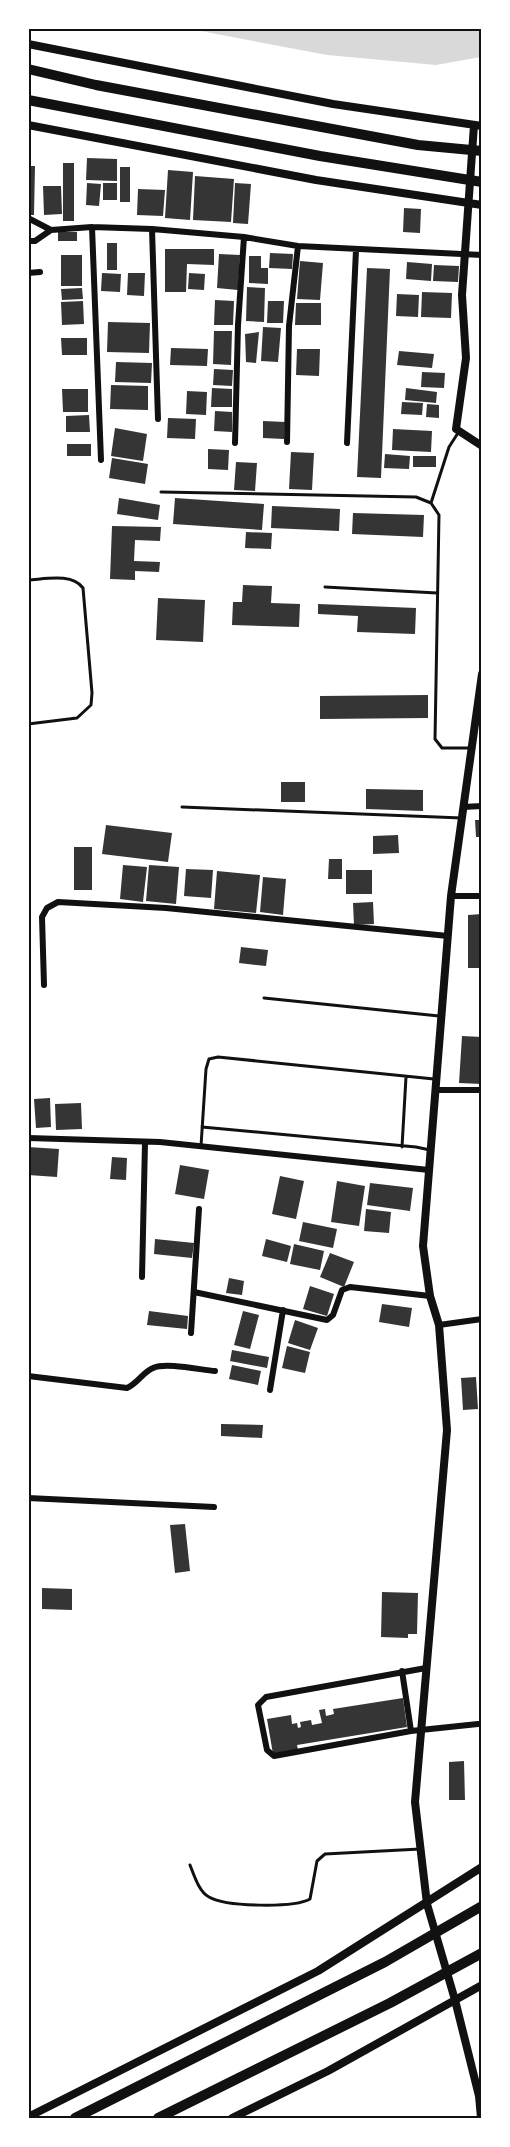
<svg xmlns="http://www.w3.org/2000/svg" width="510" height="2147" viewBox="0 0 510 2147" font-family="Barlow,sans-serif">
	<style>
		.water { fill: #d9d9d9 }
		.building { fill: #353535 }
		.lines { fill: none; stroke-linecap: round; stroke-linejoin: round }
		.service { stroke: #111; stroke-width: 3 }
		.minor { stroke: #111; stroke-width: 6 }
		.tertiary { stroke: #111; stroke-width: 8 }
		.trunk { stroke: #111; stroke-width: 10 }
		.neatline { fill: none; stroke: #111; stroke-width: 2 }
	</style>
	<rect width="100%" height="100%" fill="#fff"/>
	<path class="water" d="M190,29H481V57L436,65L327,55Z"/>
	<path class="building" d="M87,158L117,159V181L86,180Z
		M63,163H74V221H63Z
		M28,166H35L34,215H28Z
		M120,167H130V202H120Z
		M168,170L193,172L190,220L165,218Z
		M195,176L234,179L231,222L193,220Z
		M87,183L101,184L99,206L86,205Z
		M103,183H117V200H103Z
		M235,183L251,184L248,224L233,223Z
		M43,186H61L62,214L44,215Z
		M138,189L165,190L163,216L137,215Z
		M404,208L421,209L420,233L403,232Z
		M58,232H77V241H58Z
		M107,243H117V270H107Z
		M165,249H214V265L187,264L186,292H165Z
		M270,253L293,254L292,269L269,268Z
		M219,254L240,255L238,290L217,288Z
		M61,255H82V286H61Z
		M249,256H261V268H268V284L249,283Z
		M300,261L323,263L320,300L297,299Z
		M407,262L432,264L431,281L406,279Z
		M434,265L459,266L458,282L433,281Z
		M367,268L390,269L381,478L357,477Z
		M102,273L121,274L120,292L101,291Z
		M128,273H145L144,296L127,295Z
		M189,273L205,274L204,290L188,289Z
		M247,287L265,288L264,322L246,321Z
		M82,288L83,299L62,300L61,289Z
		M422,292L452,293L451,318L421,317Z
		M397,294L419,295L418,317L396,316Z
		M215,300L234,301L233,325H214Z
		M83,301L84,324L62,325L61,302Z
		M268,301H284L283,323H267Z
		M296,303H321V325H295Z
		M108,322L150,323L149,353L107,352Z
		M263,327L281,328L278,362L261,361Z
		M214,331H232L231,365L213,364Z
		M259,332L256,363L246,362L245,334Z
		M61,338H87V355H62Z
		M171,348L208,349L207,366L170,365Z
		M297,349H320L319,376L296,375Z
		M399,351L434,354L432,368L397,365Z
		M116,362L152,363L151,383L115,382Z
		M214,369L233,370L232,386L213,385Z
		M422,372L445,373L444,388L421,387Z
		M111,385L148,386V410L110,409Z
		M212,388L232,389V407H211Z
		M406,388L437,392L436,403L405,400Z
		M62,389H88V412H63Z
		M187,391L207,392L206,415L186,414Z
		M402,402L423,403L422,415L401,414Z
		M427,404L439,405V418L426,417Z
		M215,411L232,412V432L214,431Z
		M89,415L90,432H66V416Z
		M168,418L196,419L195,439L167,438Z
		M263,421L285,422L284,439L263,438Z
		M115,428L147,434L143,461L111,456Z
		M393,429L432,431L431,452L392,450Z
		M67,444H91V456H67Z
		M208,449L229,450L228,470L208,469Z
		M291,452L314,453L312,490L289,489Z
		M385,454L410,456L409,469L384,468Z
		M413,456H436V467H413Z
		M112,458L148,464L145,484L109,478Z
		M236,462L257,463L255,491L234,490Z
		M119,498L160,505L158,520L117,514Z
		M175,498L264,504L262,530L173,524Z
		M272,506L340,509L339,531L271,528Z
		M353,513L424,515L423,537L352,534Z
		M112,526L161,527L160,541L135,540L134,561L160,562L159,572L135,571V580L110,579Z
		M246,532L272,533L271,549L245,548Z
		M243,585L272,586L271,603L300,604L299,627L232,625L233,602H242Z
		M158,598L205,600L203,642L156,640Z
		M318,604L416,608L415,634L357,632L358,616L318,614Z
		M428,695V718L320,719V696Z
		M281,782H305V802H281Z
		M366,789L423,790V811L366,809Z
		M475,820H482V837H476Z
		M106,825L172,833L168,862L102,854Z
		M398,835L399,853L373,854V836Z
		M74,847H92V890H74Z
		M329,859H342V879H328Z
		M123,865L147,867L143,902L120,899Z
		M149,865L179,867L176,904L146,901Z
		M186,869L213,870L211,898L184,896Z
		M346,870H372V894H346Z
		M217,871L260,875L256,913L214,909Z
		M263,877L286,879L283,915L260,912Z
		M373,902L374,924L354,925L353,903Z
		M482,914V968H468V915Z
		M241,947L268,950L266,966L239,963Z
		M462,1036L482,1037V1084L459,1083Z
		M50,1098L51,1127L36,1128L34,1099Z
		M81,1103L82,1129L56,1130L55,1104Z
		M28,1147L59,1149L57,1177L28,1175Z
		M112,1157L127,1158L126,1180L110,1179Z
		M180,1165L209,1170L204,1199L175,1194Z
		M280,1176L304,1181L296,1219L272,1214Z
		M337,1181L365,1186L359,1226L331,1222Z
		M370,1183L413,1188L410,1211L367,1205Z
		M366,1209L391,1212L389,1233L364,1231Z
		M303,1222L337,1229L333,1248L299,1241Z
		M155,1239L194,1243L192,1258L154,1254Z
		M266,1239L291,1246L287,1262L262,1256Z
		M294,1244L324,1251L320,1270L290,1264Z
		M330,1253L354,1262L344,1287L320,1277Z
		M229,1278L244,1281L242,1295L226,1293Z
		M310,1286L334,1294L327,1316L303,1309Z
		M382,1304L412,1308L409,1327L379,1322Z
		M149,1311L188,1316L187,1329L147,1325Z
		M243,1311L259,1315L250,1349L234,1345Z
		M295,1320L318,1328L310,1350L288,1343Z
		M287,1346L310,1352L305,1373L282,1368Z
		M232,1350L269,1357L267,1368L230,1361Z
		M232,1365L261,1371L258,1385L229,1379Z
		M476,1377L478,1409L463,1410L461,1378Z
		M221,1424L263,1425L262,1438L221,1436Z
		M185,1524L190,1571L175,1573L170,1525Z
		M42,1588L72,1589V1610L42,1609Z
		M382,1592L418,1593L417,1634H408V1638L381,1637Z
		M403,1698L407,1727L297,1745L298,1750L273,1754L267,1719L291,1715L292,1724L297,1723L298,1728L301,1727L300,1722L311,1720L312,1725L322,1723L319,1710L325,1709L326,1716L334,1714L333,1709Z
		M464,1761L465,1800H449V1762Z"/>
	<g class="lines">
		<path class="service" d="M161,492L416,497L431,503L439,515L435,739L442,748H470
			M431,503L449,447L458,433
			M28,580C46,579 72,573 83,588L92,693L91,705L77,718L28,724
			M325,587L437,593
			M182,807L462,818
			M264,998L439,1016
			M202,1127L416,1147L430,1150
			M201,1146L206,1069L209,1059L218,1057L434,1079
			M402,1147L406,1077
			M190,1865C194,1875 199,1892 209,1897C226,1907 294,1908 310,1899L317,1861L325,1854L420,1849"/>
		<path class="minor" d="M28,218L51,230
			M92,227L101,460
			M152,229L158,419
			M28,241H35L51,230L92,227L152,229L244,237L298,246L482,255
			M28,273L40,272
			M287,442L289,326L298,246
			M235,443L238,325L244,237
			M347,443L356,250
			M463,807L482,806
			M451,896H482
			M44,985L42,917L47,908L58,902L166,908L448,936
			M435,1090H482
			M28,1138L160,1142L429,1170
			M142,1277L145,1143
			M194,1292L327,1320L333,1315L342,1290L350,1287L430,1296
			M439,1325L482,1319
			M191,1333L199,1209
			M28,1376L127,1388C138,1383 143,1372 153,1368C166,1362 201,1370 215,1371
			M270,1390L283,1310
			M28,1498L214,1507
			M426,1668L266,1697L258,1705L267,1750L274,1756L411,1731L478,1724
			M402,1671L411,1731"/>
		<path class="tertiary" d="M28,44L333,104L482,126
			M28,125L316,180L482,205
			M474,125L462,295L466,358L456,429L482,446
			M28,2117L318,1971L482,1867
			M232,2118L328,2071L482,1985
			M481,2118L479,2096L455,2000L427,1904L415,1802L447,1430L439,1325L430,1296L423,1246L451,896L482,674"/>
		<path class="trunk" d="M28,69L96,85L418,145L482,151
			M28,100L320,156L482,182
			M75,2118L385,1962L482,1906
			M158,2118L390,2003L482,1953"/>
	</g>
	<rect width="510" height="2147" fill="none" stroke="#ffffff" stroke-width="60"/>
	<rect x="30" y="30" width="450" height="2087" class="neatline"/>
</svg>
